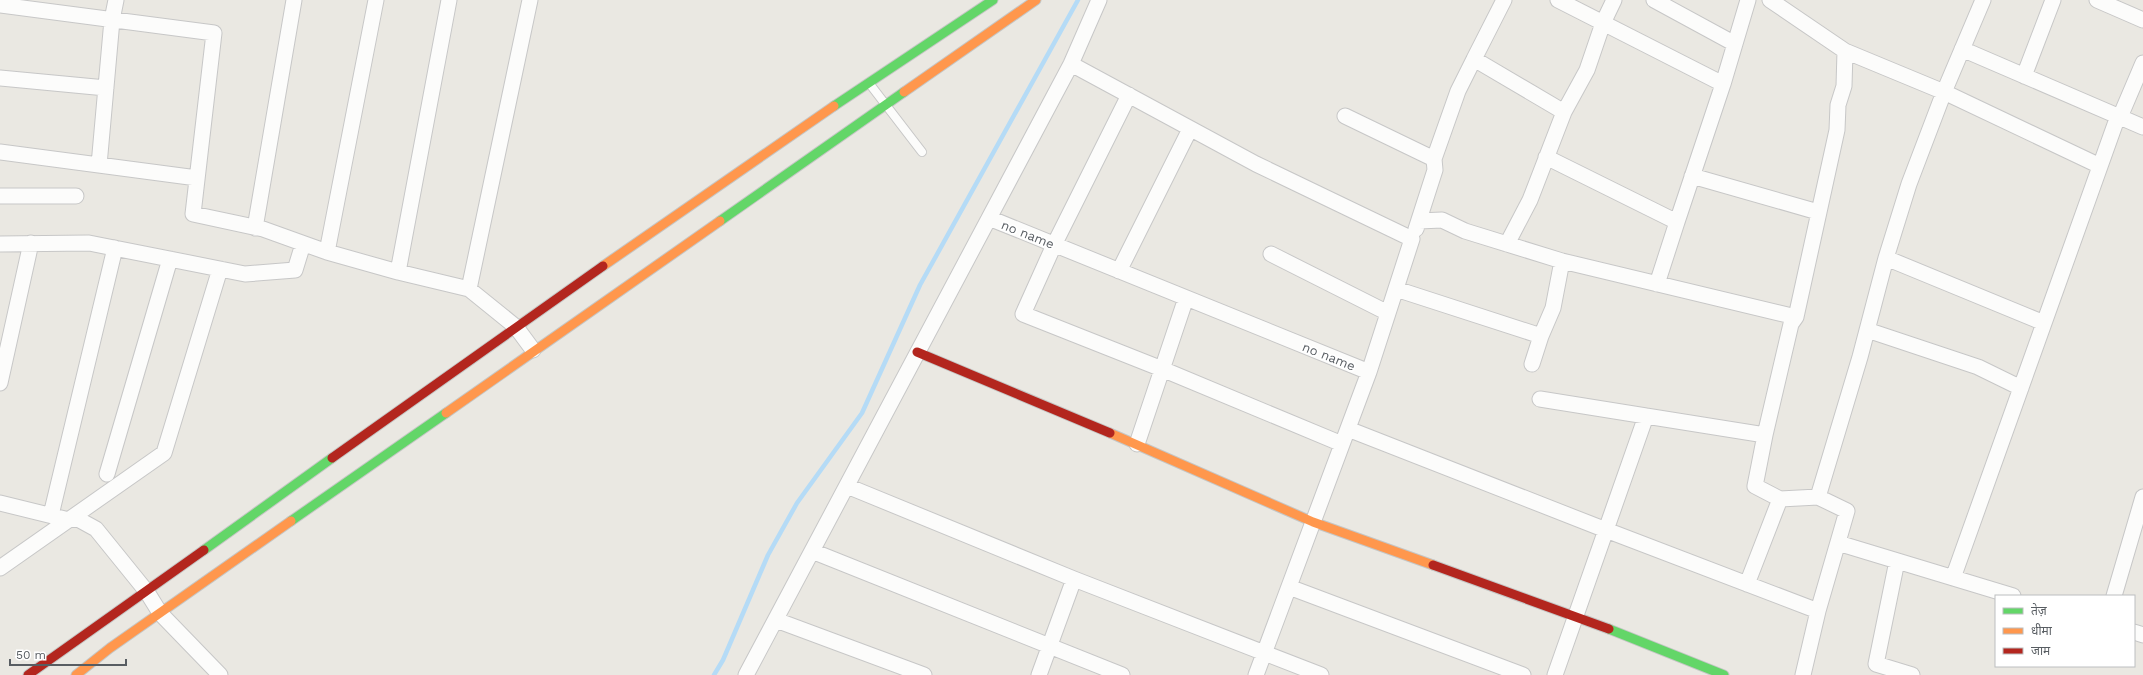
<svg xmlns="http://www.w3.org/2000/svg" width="2143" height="675" viewBox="0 0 2143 675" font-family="'Work Sans','Noto Sans Devanagari',sans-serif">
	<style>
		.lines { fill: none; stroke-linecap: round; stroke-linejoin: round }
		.stream { stroke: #b5dbf6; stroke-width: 4.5 }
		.lane-casing { stroke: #c7c7c7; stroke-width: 10 }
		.street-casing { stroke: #c7c7c7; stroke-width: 17 }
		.fast-casing { stroke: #c5c6c5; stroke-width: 11 }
		.slow-casing { stroke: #c5c6c5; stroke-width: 11 }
		.jam-casing { stroke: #c5c6c5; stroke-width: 11 }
		.lane { stroke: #fcfcfb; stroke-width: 8 }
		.street { stroke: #fcfcfb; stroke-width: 15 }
		.fast { stroke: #63d668; stroke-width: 9 }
		.slow { stroke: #ff974d; stroke-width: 9 }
		.jam { stroke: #b3261e; stroke-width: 9 }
		.labels { text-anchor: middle; stroke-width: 3.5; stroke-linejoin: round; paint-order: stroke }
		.street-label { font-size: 13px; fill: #585d62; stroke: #fff }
	</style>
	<rect width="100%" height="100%" fill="#eae8e2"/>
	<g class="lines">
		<path class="stream" d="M714,675L723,660L768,555L797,503L862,413L920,285L1078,0"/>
		<defs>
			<path id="lane" d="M869,83L922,152"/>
			<path id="street" d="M449,0L398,272L469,289
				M530,0L469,289L516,327L533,350
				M1558,0L1723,84
				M1654,0L1735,44
				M1770,0L1845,51L1944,92L2100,166
				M2097,0L2143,20
				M0,5L214,33L193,214L263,229L327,252L398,272
				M1962,49L2143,127
				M1474,59L1504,0
				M1071,64L1256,164L1412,239L1369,372
				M2024,76L2053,0
				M0,78L106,88
				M1129,95L1054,245L1023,314L1162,369L1342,444
				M1345,116L1434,159
				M0,152L197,178
				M1546,157L1677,222L1657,284
				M99,165L112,20L116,0
				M1692,176L1818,212
				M0,196H76
				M989,218L1369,372L1256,675
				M1419,221L1442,220L1465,231L1562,261L1796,317L1791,324L1765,435
				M1677,222L1723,84L1748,0
				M255,228L294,0
				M1416,229L1435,170L1434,159L1458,91L1474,59L1564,112
				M0,244L89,243L245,274L295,270L303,244
				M1507,244L1530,200L1564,112L1587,70L1603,23L1614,0
				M327,252L376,0
				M1271,254L1388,313
				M1886,258L2044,323
				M1119,271L1190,129
				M1396,289L1541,336
				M1796,317L1837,130L1838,105L1844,86L1845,51
				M1867,330L1978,367L2021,388
				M1532,364L1541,336L1553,308L1562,261
				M0,383L31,243
				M1540,399L1646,416L1555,675
				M1646,416L1765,435L1755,486L1780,499L1818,497
				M1348,429L1606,530L1818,611L1803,675
				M1137,444L1186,298
				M107,474L170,259
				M847,486L1074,579L1321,675
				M0,503L69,520L76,518L96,529L147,592L160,613L220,675
				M51,515L115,248
				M1838,543L2013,596
				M812,551L1122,675
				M1897,561L1876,664L1912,675
				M0,568L164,453L220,269
				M1953,578L2118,116L2123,110L2143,63
				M1747,584L1780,499
				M1289,587L1523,675
				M2114,596L2143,497
				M1818,611L1847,511L1818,497L1860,357L1886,258L1909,184L1944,92L1983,0
				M776,620L924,675
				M2134,632L2143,635
				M746,675L1071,64L1099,0
				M1039,675L1074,579"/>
			<path id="fast" d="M834,106L993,0
				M720,221L904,92
				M291,521L446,413
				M204,550L332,458
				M1609,629L1724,675"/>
			<path id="slow" d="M904,92L1036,0
				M603,266L834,106
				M446,413L720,221
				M1110,433L1313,522L1433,565
				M76,675L110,648L291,521"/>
			<path id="jam" d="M917,352L1110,433
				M332,458L603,266
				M1433,565L1609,629
				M28,675L204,550"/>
		</defs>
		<use href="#lane" class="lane-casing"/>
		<use href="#street" class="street-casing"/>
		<use href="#fast" class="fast-casing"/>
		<use href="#slow" class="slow-casing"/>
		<use href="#jam" class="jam-casing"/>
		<use href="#lane" class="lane"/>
		<use href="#street" class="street"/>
		<use href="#fast" class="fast"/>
		<use href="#slow" class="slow"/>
		<use href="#jam" class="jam"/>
	</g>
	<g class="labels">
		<g class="street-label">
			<text transform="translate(1028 234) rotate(22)" y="5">no name</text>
			<text transform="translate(1329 356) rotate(22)" y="5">no name</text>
		</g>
	</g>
	<rect x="1995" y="595" width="140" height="72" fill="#ffffff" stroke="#bcbec0"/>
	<rect x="2003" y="608" width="20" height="6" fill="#63d668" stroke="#bcbec0"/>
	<text x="2031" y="615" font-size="12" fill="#585d62">तेज़</text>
	<rect x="2003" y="628" width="20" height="6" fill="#ff974d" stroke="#bcbec0"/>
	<text x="2031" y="635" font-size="12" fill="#585d62">धीमा</text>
	<rect x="2003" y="648" width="20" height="6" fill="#b3261e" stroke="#bcbec0"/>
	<text x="2031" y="655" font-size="12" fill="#585d62">जाम</text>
	<path d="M10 659v6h116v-6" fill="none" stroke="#585d62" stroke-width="2"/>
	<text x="16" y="659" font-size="12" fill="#585d62" stroke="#ffffff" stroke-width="3" paint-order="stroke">50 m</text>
</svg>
